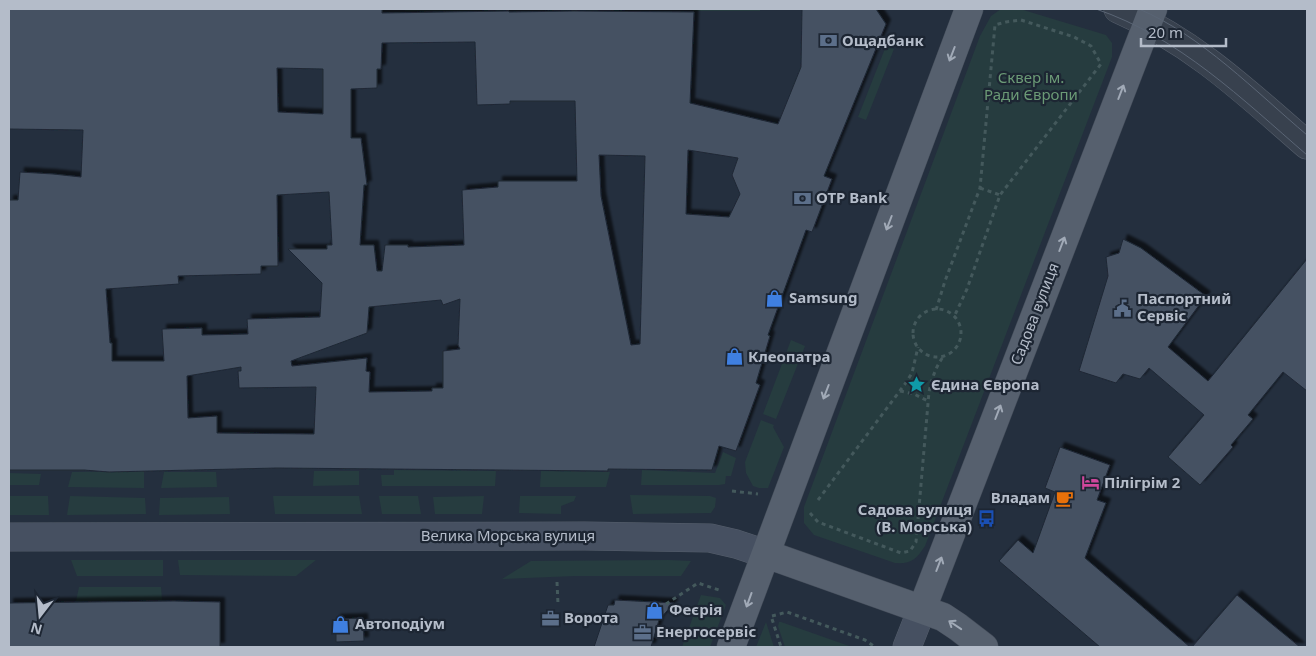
<svg xmlns="http://www.w3.org/2000/svg" width="1316" height="656" viewBox="0 0 1316 656" font-family="'Noto Sans',sans-serif">
	<style>
		.green { fill: #263c3f }
		.building { fill: #455162; stroke: #1f2835; fill-rule: evenodd; filter: url(#shadow) }
		.lines { fill: none; stroke-linecap: round; stroke-linejoin: round }
		.street-casing { stroke: #565f6c; stroke-width: 29 }
		.secondary-casing { stroke: #565f6c; stroke-width: 29 }
		.primary-casing { stroke: #414a57; stroke-width: 29 }
		.path { stroke: #44595c; stroke-width: 3; stroke-dasharray: 4 4; stroke-linecap: butt }
		.street { stroke: #38414e; stroke-width: 28 }
		.secondary { stroke: #465061; stroke-width: 28 }
		.primary { stroke: #56606e; stroke-width: 28 }
		.tram { stroke: #5a6575; stroke-width: 1 }
		.oneway { stroke: #a1aab7 }
		.labels { text-anchor: middle; stroke-width: 4.5; stroke-linejoin: round; paint-order: stroke }
		.poi-label { font-size: 15px; font-weight: bold; fill: #b4bcc9; stroke: #1d2633; text-anchor: start }
		.park-label { font-size: 15px; fill: #6b9a76; stroke: #1d2633 }
		.street-label { font-size: 15px; fill: #b4bcc9; stroke: #1d2633 }
	</style>
	<defs>
		<filter id="shadow"><feDropShadow dx="4.5" dy="-4.5" stdDeviation="1" flood-color="#0009"/></filter>
	</defs>
	<rect width="100%" height="100%" fill="#242f3e"/>
	<path class="green" d="M405,9H521V10L405,11Z
		M693,9H760V11H693Z
		M1001,9H1020L1106,35L1112,43V57L925,546C916,560 911,564 895,563L814,535L804,523V507L980,36L991,16Z
		M886,46L894,49L866,120L858,117Z
		M791,340L805,346L776,419L763,414Z
		M761,420L774,425L773,427L784,447L768,488H759L753,486L746,473L745,462Z
		M723,452L736,458L731,476H726L725,484L719,485H641L642,470L715,473Z
		M394,470L496,471L495,486H382L381,475H394Z
		M144,471V488L68,487L72,472Z
		M314,471H359V485L313,486Z
		M541,471L610,472L606,487H540Z
		M164,472H216L217,487L161,488Z
		M9,473L41,474L39,485H9Z
		M630,495L710,496L716,498L715,507L711,513L633,514Z
		M9,496H48L49,515H9Z
		M70,496L145,498L146,514L67,515Z
		M273,496H359L362,514H275Z
		M379,496H418L421,514H382Z
		M484,496L482,514H435L433,497Z
		M520,496H576L574,501L561,506V514L519,513Z
		M229,497L230,514L159,515L160,498Z
		M71,560H163V576H77Z
		M178,560H316L296,576L180,575Z
		M668,560L691,561L681,576H575L502,579L531,561Z
		M79,587H161L162,600L76,601Z
		M701,595L720,598L726,605L710,647H682Z
		M766,622L774,647H756Z
		M779,622H781L852,647H785L778,626Z"/>
	<path class="building" d="M9,9H382V13L509,11V12L574,11L694,12L690,103L778,124L801,67L802,9H876L886,24L824,176L832,179L812,232L806,230L768,335L770,336L756,383L760,385L736,451L719,446L712,470L608,469V471L277,468L109,472L84,470H9V200H18L20,172L53,174L81,177L83,130L9,129ZM475,42L477,105L510,104V101H575L577,181H498V187L462,190L464,245L408,247V245H385L382,271H377L374,245H360L364,185H367L361,138H351V89L377,88V69H381L382,43ZM277,68L323,69V114L278,112ZM688,150L738,158L732,175L740,194L729,217L686,214ZM599,155L645,156L640,344L631,345L601,196ZM329,192L332,245H327V249H288L322,283L320,317L247,319L248,334L202,335V328L162,329L164,361H112V343H110L106,289L179,284L178,276L261,274V266H278L277,195ZM460,299L458,345L460,349L443,351V388H432V391L369,392L370,372L366,371L367,358L292,366L291,361L367,333L369,307L441,300L443,305ZM241,367V371H238L239,388L316,387L314,434L217,433V416L188,418L187,376Z
		M1123,239L1141,248L1206,296L1168,347L1208,381L1307,259V391L1283,372L1248,415L1253,419L1231,445L1233,447L1200,485L1168,457L1204,415L1149,368L1140,379L1123,374L1116,383L1079,371L1108,276L1106,257L1119,253Z
		M1060,447L1110,465L1097,500L1106,503L1085,558L1190,647H1100L999,561L1018,540L1033,553L1055,492L1045,488Z
		M1237,595L1273,625L1300,647H1192Z
		M615,600L674,603L659,620L651,647H594L608,605H614Z
		M174,601L220,602V647H9V603Z
		M363,618L364,641L336,642V619Z"/>
	<g class="lines">
		<defs>
			<path id="street" d="M1118,9C1194,42 1246,92 1307,145"/>
			<path id="secondary" d="M9,537L585,536L710,538L736,544L766,554
				M907,647L922,609"/>
			<path id="primary" d="M766,554L943,617L958,627L984,647
				M922,609L1153,9
				M731,647L969,9"/>
		</defs>
		<use href="#street" class="street-casing"/>
		<use href="#secondary" class="secondary-casing"/>
		<use href="#primary" class="primary-casing"/>
		<path class="path" d="M980,188L1000,195
			M913 333a24 24 0 1 1 48 0a24 24 0 1 1-48 0Z
			M936,310L945,281L980,188L995,25L1006,22L1021,20L1074,37L1091,46L1101,64L1000,195L967,289L954,317
			M900,391L914,394L928,401
			M732,491L758,494
			M818,500L905,384L912,373L918,347
			M810,513L818,522L901,553L910,551L916,542L929,392C932,379 935,368 943,357
			M557,582L558,604
			M666,604L698,583L722,591
			M772,616L787,612L865,640L875,647
			M772,619L781,647"/>
		<use href="#street" class="street"/>
		<use href="#secondary" class="secondary"/>
		<use href="#primary" class="primary"/>
		<path class="tram" d="M1096,9C1179,37 1242,99 1307,155
			M1139,9C1201,35 1256,92 1307,135"/>
	</g>
	<defs><path id="oneway-shaft" d="M-6 0H5M1.5-3L5.5 0L1.5 3" fill="none" stroke-width="1.6" stroke-linecap="round" stroke-linejoin="round" transform="scale(1.25)"/></defs>
	<g class="oneway">
		<use href="#oneway-shaft" transform="translate(952 54) rotate(111)"/>
		<use href="#oneway-shaft" transform="translate(1121 92) rotate(-69)"/>
		<use href="#oneway-shaft" transform="translate(889 223) rotate(111)"/>
		<use href="#oneway-shaft" transform="translate(1062 244) rotate(-69)"/>
		<use href="#oneway-shaft" transform="translate(826 392) rotate(111)"/>
		<use href="#oneway-shaft" transform="translate(998 412) rotate(-69)"/>
		<use href="#oneway-shaft" transform="translate(939 564) rotate(-69)"/>
		<use href="#oneway-shaft" transform="translate(749 600) rotate(110)"/>
		<use href="#oneway-shaft" transform="translate(955 625) rotate(-146)"/>
	</g>
	<defs>
		<symbol id="bank-bare" viewBox="-9 -9 18 18"><path d="M-6-4H6V4H-6ZM0-2.3a2.3 2.3 0 1 0 0 4.6a2.3 2.3 0 1 0 0-4.6Z" fill="#5c6f8a" stroke="#1d2633" stroke-width="2.5" paint-order="stroke"/></symbol>
		<symbol id="shop-bare" viewBox="-9 -9 18 18"><path d="M-5-2.5h2.3a2.7 3.5 0 0 1 5.4 0H5L5.5 6h-11ZM-1.5-2.5h3a1.5 2.3 0 0 0-3 0Z" fill="#3f7fe0" stroke="#1d2633" stroke-width="2.5" paint-order="stroke"/></symbol>
		<symbol id="civic-bare" viewBox="-9 -9 18 18"><path d="M-.6-6.5H3V-4.5H.6V-3L4-1V1h2V6H-6V1h2V-1L-.6-3ZM-1.2 2.5V6h2.4V2.5Z" fill="#5c6f8a" stroke="#1d2633" stroke-width="2.5" paint-order="stroke"/></symbol>
		<symbol id="sight-bare" viewBox="-9 -9 18 18"><path d="M0-6L1.8-2.2L6-1.7L2.9 1.2L3.7 5.4L0 3.3L-3.7 5.4L-2.9 1.2L-6-1.7L-1.8-2.2Z" fill="#0f9aa8" stroke="#1d2633" stroke-width="2.5" paint-order="stroke"/></symbol>
		<symbol id="hotel-bare" viewBox="-9 -9 18 18"><path d="M-6-4.5h1.5V1H6V5H4.5V3h-9V5H-6ZM-4 0a1.8 1.8 0 1 1 3.6 0ZM.5 0V-2.5h3Q6-2.5 6 0Z" fill="#d1479c" stroke="#1d2633" stroke-width="2.5" paint-order="stroke"/></symbol>
		<symbol id="cafe-bare" viewBox="-9 -9 18 18"><path d="M-5.5-4.5H6V0H3Q3 3.5 0 3.5H-2.5Q-5.5 3.5-5.5 0ZM3-3.2v2h1.7v-2ZM-6 4.5H4V6H-6Z" fill="#e8710a" stroke="#1d2633" stroke-width="2.5" paint-order="stroke"/></symbol>
		<symbol id="bus-bare" viewBox="-9 -9 18 18"><path d="M-5-6H5V4H4V6H2V4H-2V6H-4V4H-5ZM-3.5-4V0h7V-4ZM-3.5 1.2v1.5H-2V1.2ZM2 1.2v1.5H3.5V1.2Z" fill="#1a4fb4" stroke="#1d2633" stroke-width="2.5" paint-order="stroke"/></symbol>
		<symbol id="office-bare" viewBox="-9 -9 18 18"><path d="M-6-3h4V-5.5h4V-3h4V5H-6ZM-1-4.5V-3h2v-1.5ZM-6 0V1H6V0Z" fill="#5c6f8a" stroke="#1d2633" stroke-width="2.5" paint-order="stroke"/></symbol>
	</defs>
	<g fill-rule="evenodd">
		<use href="#bank-bare" x="816" y="28" width="25" height="25"/>
		<use href="#bank-bare" x="790" y="186" width="25" height="25"/>
		<use href="#shop-bare" x="762" y="286" width="25" height="25"/>
		<use href="#civic-bare" x="1110" y="296" width="25" height="25"/>
		<use href="#shop-bare" x="722" y="344" width="25" height="25"/>
		<use href="#sight-bare" x="904" y="372" width="25" height="25"/>
		<use href="#hotel-bare" x="1078" y="470" width="25" height="25"/>
		<use href="#cafe-bare" x="1052" y="486" width="25" height="25"/>
		<use href="#bus-bare" x="974" y="506" width="25" height="25"/>
		<use href="#shop-bare" x="642" y="598" width="25" height="25"/>
		<use href="#office-bare" x="538" y="606" width="25" height="25"/>
		<use href="#shop-bare" x="328" y="612" width="25" height="25"/>
		<use href="#office-bare" x="630" y="620" width="25" height="25"/>
	</g>
	<g class="labels">
		<g class="poi-label">
			<text x="842" y="46">Ощадбанк</text>
			<text x="816" y="203">OTP Bank</text>
			<text x="789" y="303">Samsung</text>
			<text x="1137" y="304">Паспортний<tspan x="1137" dy="17">Сервіс</tspan></text>
			<text x="748" y="362">Клеопатра</text>
			<text x="931" y="390">Єдина Європа</text>
			<text x="1104" y="488">Пілігрім 2</text>
			<text x="1050" y="503" text-anchor="end">Владам</text>
			<text x="972" y="515" text-anchor="end">Садова вулиця<tspan x="972" dy="17">(В. Морська)</tspan></text>
			<text x="669" y="615">Феєрія</text>
			<text x="564" y="623">Ворота</text>
			<text x="355" y="629">Автоподіум</text>
			<text x="656" y="637">Енергосервіс</text>
		</g>
		<g class="park-label">
			<text x="1031" y="83">Сквер ім.<tspan x="1031" dy="17">Ради Європи</tspan></text>
		</g>
		<g class="street-label">
			<text transform="translate(1035 314) rotate(-69)" y="5">Садова вулиця</text>
			<text x="508" y="541">Велика Морська вулиця</text>
		</g>
	</g>
	<rect width="1316" height="656" fill="none" stroke="#b4bcc9" stroke-width="20"/>
	<g transform="translate(40 616) rotate(196)" stroke="#1d2633" stroke-width="4" paint-order="stroke">
	<path d="M0-4L9 19L0 12L-9 19Z" fill="#b4bcc9"/>
	<text y="-8" font-size="14" font-weight="bold" text-anchor="middle" fill="#b4bcc9">N</text>
	</g>
	<path d="M1141 38v8h85v-8" fill="none" stroke="#b4bcc9" stroke-width="2.5"/>
	<text x="1148" y="38" font-size="15" fill="#b4bcc9" stroke="#1d2633" stroke-width="4" paint-order="stroke">20 m</text>
</svg>
